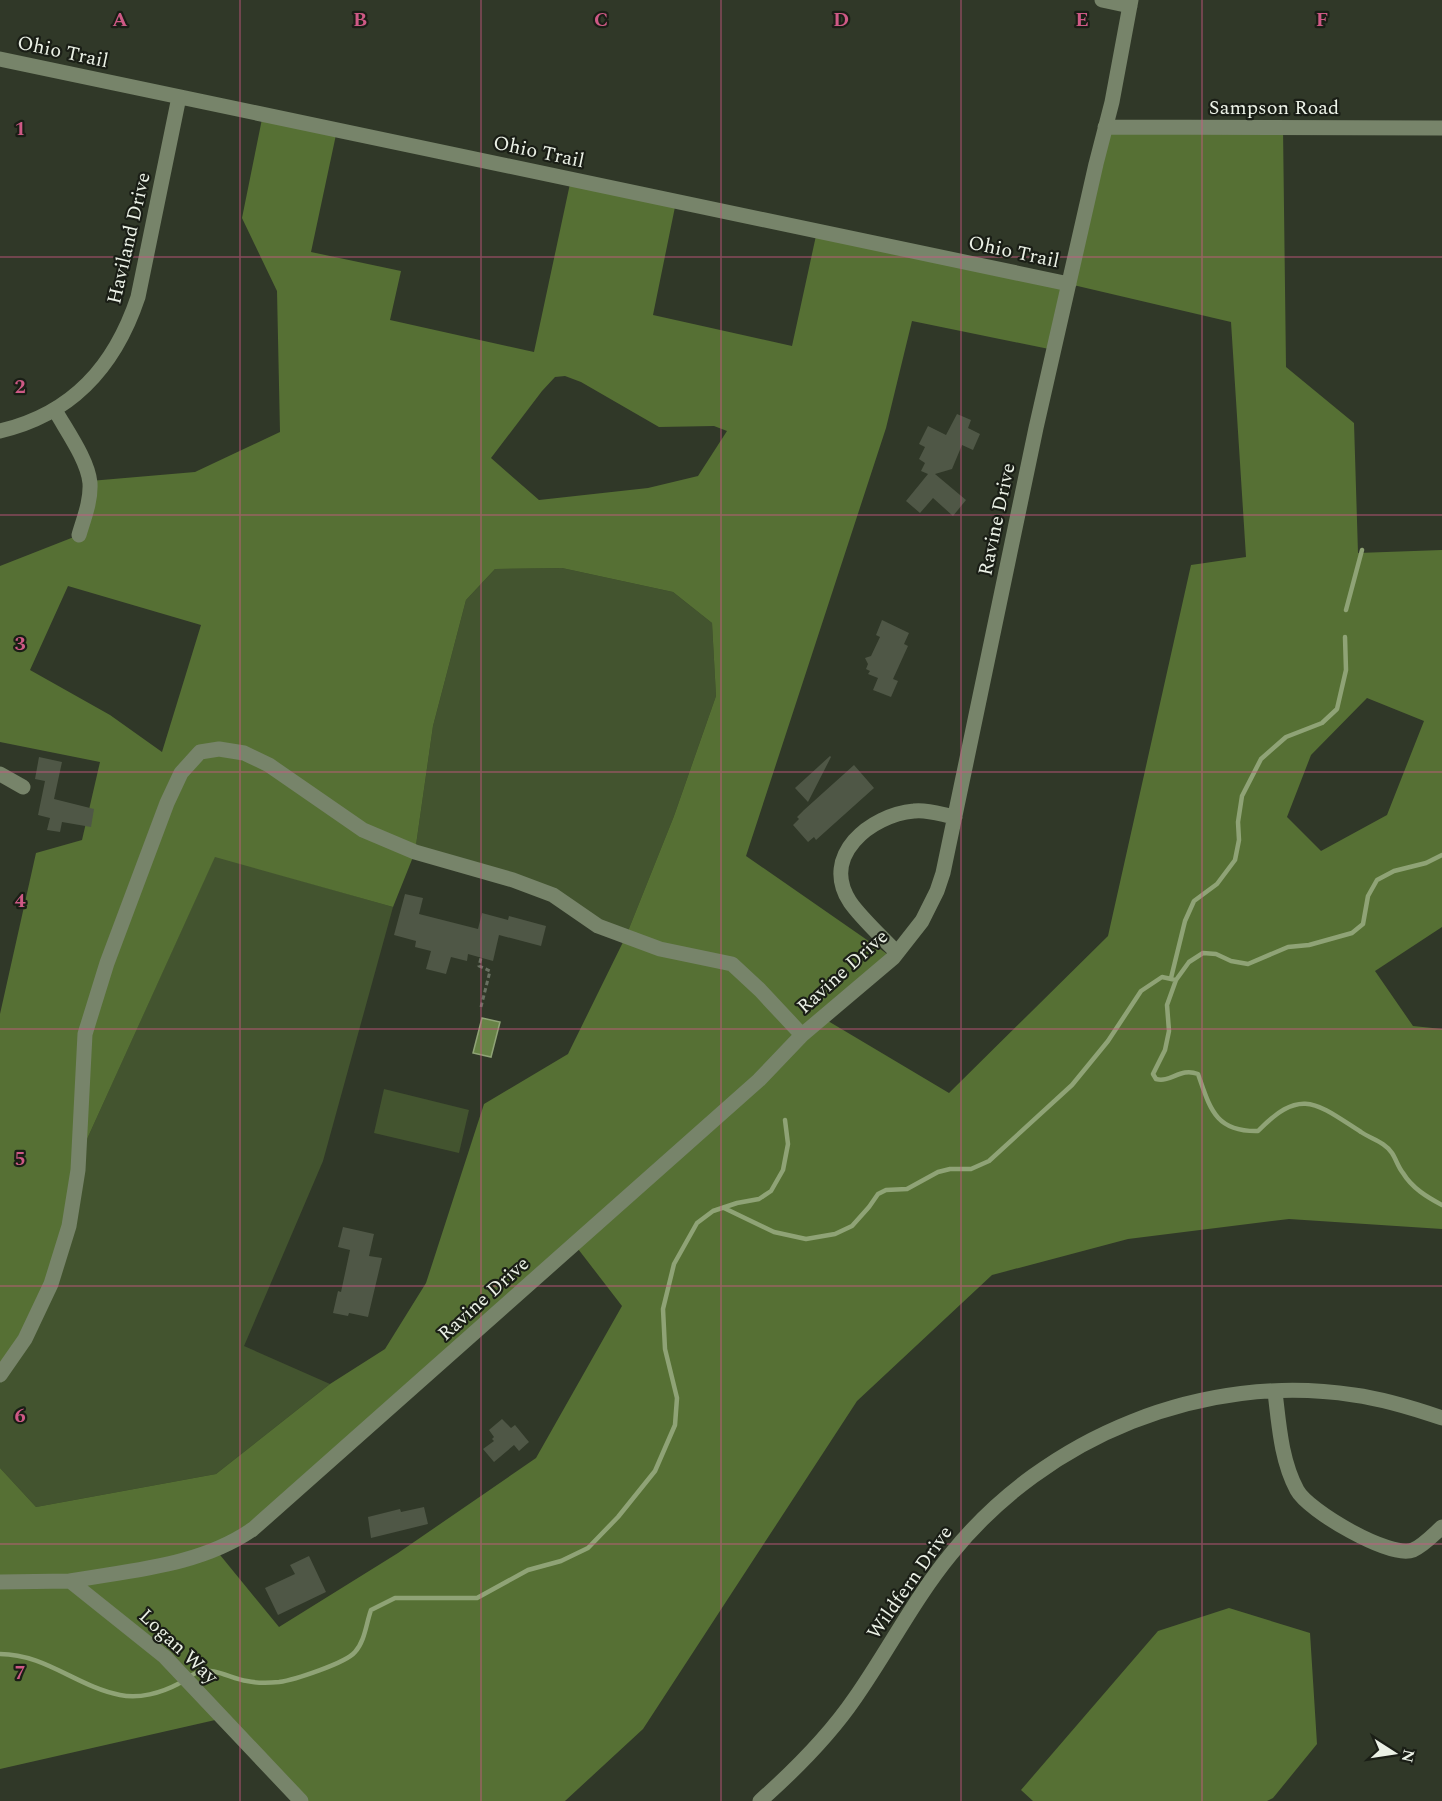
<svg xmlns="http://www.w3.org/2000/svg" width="1442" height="1801" viewBox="0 0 1442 1801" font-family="Spectral,serif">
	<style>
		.green { fill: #43542f }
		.forest { fill: #567034; fill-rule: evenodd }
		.water { fill: #678246; stroke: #8fa376; stroke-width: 1.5 }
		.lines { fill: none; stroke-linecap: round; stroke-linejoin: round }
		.stream { stroke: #8fa376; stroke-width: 4.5 }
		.building { fill: #4f5746 }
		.path { stroke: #687061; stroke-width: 3; stroke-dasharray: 4.5 3; stroke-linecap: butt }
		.minor { stroke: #77846a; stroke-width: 15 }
		.grid { fill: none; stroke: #ce5985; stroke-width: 1.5; stroke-opacity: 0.55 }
		.labels { text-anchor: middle; stroke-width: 4.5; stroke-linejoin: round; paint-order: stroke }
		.street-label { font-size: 20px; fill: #ebf1e6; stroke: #1a1e16 }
		.grid-label { font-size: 20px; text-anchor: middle; font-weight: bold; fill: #ce5985; stroke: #1a1e16; stroke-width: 4.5; stroke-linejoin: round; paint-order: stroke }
	</style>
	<rect width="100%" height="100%" fill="#303828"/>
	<path class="green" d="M562,568L673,592L712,623L716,696L674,816L626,936L553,895L415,852L433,726L466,600L495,569Z
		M215,856L393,907L323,1161L244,1346L330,1384L216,1474L36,1507L0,1468V1375L78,1159Z
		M384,1089L469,1110L459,1153L374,1133Z"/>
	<path class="forest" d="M263,114L337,130L311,252L401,271L390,320L534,352L571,179L676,202L653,315L792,346L817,231L1068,284L1105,127L1283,128L1286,367L1354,423L1358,553L1442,550V927L1375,971L1413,1026L1442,1029V1229L1289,1219L1128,1239L992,1275L857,1401L643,1729L565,1801H301L224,1718L0,1769V1468L36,1507L216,1474L330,1384L385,1349L426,1283L484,1104L568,1054L626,936L674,816L716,696L712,623L673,592L562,568L495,569L466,600L433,726L415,852L393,907L215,857L78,1159L51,1284L0,1375V1014L36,853L82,840L100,762L0,742V566L79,535L90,481L195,472L280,432L277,291L242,218ZM1069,284L1231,322L1246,557L1191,565L1108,936L949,1093L823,1018L893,958L746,856L886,428L912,321L1054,350ZM565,376L581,382L659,427L714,426L727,431L698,476L648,488L539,500L491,458L542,391L555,377ZM68,586L201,625L162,752L110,715L30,670ZM1367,698L1424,721L1387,815L1321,851L1287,817L1311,755ZM575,1245L622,1306L536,1458L398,1553L279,1627L216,1550L241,1537Z
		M1229,1608L1310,1633L1317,1744L1273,1798L1267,1801H1033L1021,1790L1158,1631Z"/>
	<path class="water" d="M482,1018L500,1022L491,1057L473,1053Z"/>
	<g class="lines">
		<path class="stream" d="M1346,610L1362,550
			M1171,978L1185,921L1194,901L1217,884L1235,860L1239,840L1238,822L1242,796L1261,759L1286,737L1322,723L1337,709L1346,670L1345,637
			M1176,980L1167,1005L1169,1031L1165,1050L1153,1074L1156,1079C1171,1083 1180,1067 1198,1074C1210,1108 1215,1132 1258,1131C1301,1087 1316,1103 1361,1132C1371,1139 1385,1142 1392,1153C1396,1159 1398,1167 1403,1173C1412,1188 1427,1197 1442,1205
			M724,1208L774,1232L806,1239L835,1234L852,1226L869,1207L878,1194L886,1190L907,1189L938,1172L950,1169H971L989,1161L1072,1085L1108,1041L1141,991L1162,977L1176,980L1189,962L1203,953L1216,954L1231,961L1248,964L1288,947L1309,945L1352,933L1363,924L1368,896L1377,880L1394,871L1426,863L1442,855
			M0,1654C45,1654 78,1687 120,1695C139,1699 161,1693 178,1684C184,1680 191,1675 198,1672C215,1667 231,1679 247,1681C256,1683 269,1683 279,1682C294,1680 346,1663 355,1652C365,1641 366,1624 371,1610L395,1598H477L528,1570L561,1561L588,1548L618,1517L655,1471L675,1425L677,1398L665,1349L663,1309L674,1264L697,1223L713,1211L737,1203L759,1199L771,1191L783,1170L788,1144L785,1120"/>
	</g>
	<path class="building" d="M957,414L971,420L968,428L980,434L973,450L962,445L952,469L935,474L966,500L953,516L933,498L920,513L906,501L928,474L921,471L925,463L919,459L925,447L919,444L928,426L946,435Z
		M882,620L909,633L904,644L908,646L893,679L898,681L891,697L873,690L878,678L868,674L870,671L866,669L868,664L865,658L871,656L880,637L876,635Z
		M830,756L831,757L808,802L795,788Z
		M39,757L62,762L54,799L94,809L91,827L62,822L60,832L47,830L50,818L38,815L45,781L35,779Z
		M854,765L874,788L816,840L814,837L808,842L793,825L799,819L797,817L804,810Z
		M405,894L423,898L419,914L478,929L482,913L508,920L509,916L546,926L541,946L499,935L493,961L468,954L467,961L451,957L446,974L426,969L431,951L415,947L416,941L394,935Z
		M343,1227L374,1234L369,1256L382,1258L368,1317L349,1313L348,1316L333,1313L338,1291L341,1292L350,1250L338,1247Z
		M502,1419L511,1428L515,1425L529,1442L519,1451L514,1445L494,1462L483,1449L494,1441L492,1439L494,1437L489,1430Z
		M424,1507L428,1524L371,1538L368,1517L400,1509L401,1512Z
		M309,1556L326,1592L278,1615L265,1588L295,1574L290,1565Z"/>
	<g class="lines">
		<path class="path" d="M481,1007L490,971L479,966L481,958"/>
		<path class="minor" d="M1102,0L1130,6
			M0,59L1069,284
			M1105,127L1442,128
			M55,410C66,430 88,460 90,483C91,501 84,518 79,535
			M0,431C73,414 115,366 138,297L179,97
			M0,774L23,787
			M897,953C883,938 861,918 850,902C820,856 870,815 914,811C927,809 943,815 955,817
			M0,1375L25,1339L51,1284L69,1226L78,1170L85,1034L107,963L167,803L181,773L200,752L219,749L244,753L269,765L363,830L415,852L513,880L553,895L598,926L660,949L732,964L760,990L802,1035
			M1275,1392C1279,1425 1281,1460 1297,1490C1308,1511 1391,1559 1413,1550C1423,1546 1434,1534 1442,1527
			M70,1581C132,1570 200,1566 253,1529L759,1080L802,1035L893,958L922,921L937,891L943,873L1036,428L1096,164L1112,102L1131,0
			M0,1582L70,1581L165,1657L301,1801
			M760,1801C795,1770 829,1736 855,1698C888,1651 914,1599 951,1554C1046,1436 1204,1372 1354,1395C1384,1399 1413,1408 1442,1418"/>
	</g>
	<path class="grid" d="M240,0V1801M481,0V1801M721,0V1801M961,0V1801M1202,0V1801M0,257H1442M0,515H1442M0,772H1442M0,1029H1442M0,1286H1442M0,1544H1442"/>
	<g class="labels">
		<g class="street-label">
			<text transform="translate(63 51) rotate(12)" y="7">Ohio Trail</text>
			<text x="1274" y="114">Sampson Road</text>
			<text transform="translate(539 151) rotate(12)" y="7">Ohio Trail</text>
			<text transform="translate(128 238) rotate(-77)" y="7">Haviland Drive</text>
			<text transform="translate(1014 251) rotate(12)" y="7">Ohio Trail</text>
			<text transform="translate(996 519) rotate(-78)" y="7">Ravine Drive</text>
			<text transform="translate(842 971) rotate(-42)" y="7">Ravine Drive</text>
			<text transform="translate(483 1298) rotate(-42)" y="7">Ravine Drive</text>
			<text transform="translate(909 1582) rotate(-55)" y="7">Wildfern Drive</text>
			<text transform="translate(179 1646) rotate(43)" y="7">Logan Way</text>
		</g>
	</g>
	<g class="grid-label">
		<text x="120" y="26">A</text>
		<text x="360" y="26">B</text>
		<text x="601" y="26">C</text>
		<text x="841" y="26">D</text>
		<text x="1082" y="26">E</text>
		<text x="1322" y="26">F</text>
		<text x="20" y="135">1</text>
		<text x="20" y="393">2</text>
		<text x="20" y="650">3</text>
		<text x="20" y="907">4</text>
		<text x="20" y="1165">5</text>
		<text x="20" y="1422">6</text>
		<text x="20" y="1679">7</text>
	</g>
	<g transform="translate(1394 1753) rotate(102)" stroke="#1a1e16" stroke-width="4.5" paint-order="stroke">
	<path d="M0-4.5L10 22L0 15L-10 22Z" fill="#ebf1e6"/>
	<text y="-9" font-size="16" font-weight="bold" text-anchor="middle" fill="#ebf1e6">N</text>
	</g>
</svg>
